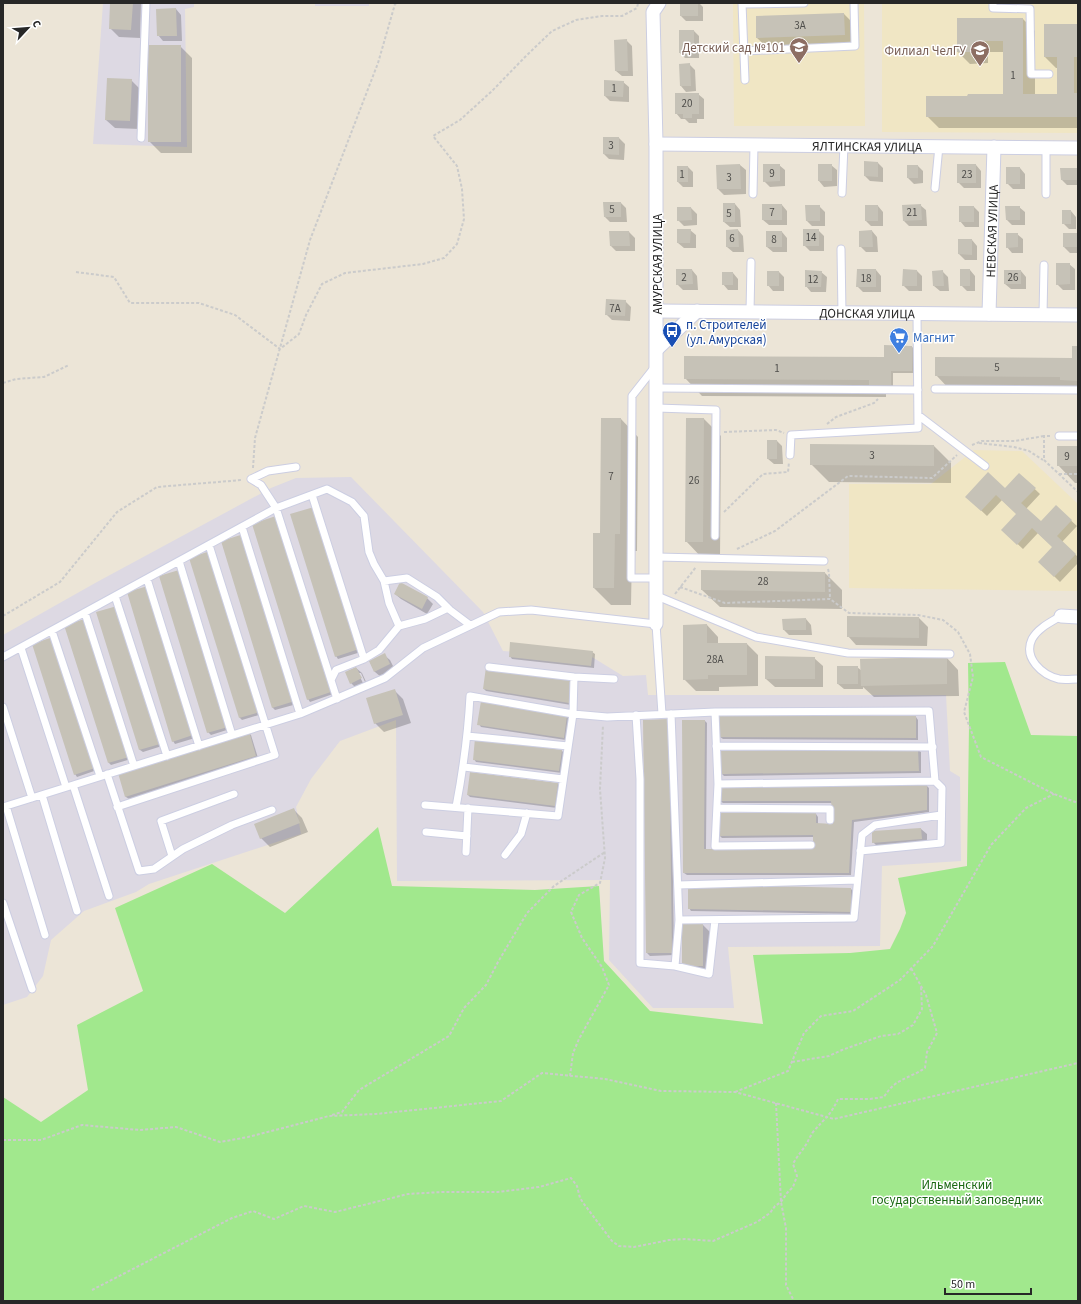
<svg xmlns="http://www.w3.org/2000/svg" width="1081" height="1304" viewBox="0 0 1081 1304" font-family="'Source Sans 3',sans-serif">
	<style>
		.industrial { fill: #ddd9e3 }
		.education { fill: #f0e6c4 }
		.green { fill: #a1e88d }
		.shadow { fill: #0003; fill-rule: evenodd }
		.building { fill: #c6c2b7 }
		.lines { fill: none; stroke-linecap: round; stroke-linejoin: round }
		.lane-casing { stroke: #cccee2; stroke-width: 9 }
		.street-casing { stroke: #cccee2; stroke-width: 15 }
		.path { stroke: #cbcbcb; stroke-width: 2; stroke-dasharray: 3 2; stroke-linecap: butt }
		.lane { stroke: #fff; stroke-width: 7 }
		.street { stroke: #fff; stroke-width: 13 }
		.labels { text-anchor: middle; stroke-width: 3; stroke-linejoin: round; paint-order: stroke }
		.number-label { font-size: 11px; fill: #4f4e4b }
		.education-label { font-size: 13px; fill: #785e54; stroke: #fff; text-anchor: end }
		.street-label { font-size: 13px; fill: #272727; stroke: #fff }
		.transit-label { font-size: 13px; fill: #164399; stroke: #fff; text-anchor: start }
		.shop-label { font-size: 13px; fill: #366cbe; stroke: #fff; text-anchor: start }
		.park-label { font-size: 13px; fill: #1a6912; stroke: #fff }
	</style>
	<rect width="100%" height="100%" fill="#ece5d7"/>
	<path class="industrial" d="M103,3H194V7L185,9L187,147L93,144Z
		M315,3H369V6H315Z
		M351,477L483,612L503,651L592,657L623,676L646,675L648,695H946L950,771L960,777L961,861L882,866L880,946L728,947L734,1008H653L609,960L610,880L397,881L396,720L340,741L311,779L296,807L301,834L149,884L136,892L84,911L51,940L43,976L27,997L3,1005V635L97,582L271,488L296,478Z"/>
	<path class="education" d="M733,3H864L865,126H734Z
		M882,3H1078V133L882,132Z
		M974,450L1022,451L1078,504V591L849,588V484H931Z"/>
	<path class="green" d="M1005,662L1031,735L1078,736V1301H3V1097L41,1122L88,1090L77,1025L143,991L115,908L212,864L285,913L378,827L392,886L535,890L599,886L604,961L650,1011L763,1024L753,955L850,953L890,949L900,929L906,913L898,878L967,866L969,726L968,663Z"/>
	<path class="shadow" d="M111,3H141L140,38L119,37L110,28Z
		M681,3H699L703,7V21H686L681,16Z
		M176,9L181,15L182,41H163L158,35Z
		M844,14L855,25L856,46L769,49L757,38Z
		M958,19H1023L1035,31V95H1058V68H1056L1045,57L1078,25V128H939L927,116L1004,95V52H988V63L970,64L958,52Z
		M694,31L699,36V58H685L680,53Z
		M626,40L632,46L633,76H622L616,71Z
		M180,46L192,58V153H161L149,141Z
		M689,64L695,70L696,91L686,92L681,86Z
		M131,80L140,89L139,129L115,128L106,120Z
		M623,82L629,87V102L610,101L605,96Z
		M698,94L704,99V119H697V123H689L685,119H681L676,113Z
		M604,138H619L625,144L624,160L609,159L604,154Z
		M878,163L883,168V182L870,181L865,176Z
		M740,165L746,170V194L724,195L718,189L717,166Z
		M779,165L785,170V186L770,187L764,181Z
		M819,165H831L837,170V186L824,187L819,181Z
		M976,165L981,171V188H964L958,182Z
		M918,166L923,171V183L914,184L908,178Z
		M688,167L693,172V187H683L678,182Z
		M1020,168L1025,174V189H1013L1007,183Z
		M1078,170V185H1067L1062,180Z
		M621,203L626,208L627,222H610L605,217Z
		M735,204L740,210L741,227H730L724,222Z
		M782,205L787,211V225H769L763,220Z
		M920,205L926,210L927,226H909L904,221Z
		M819,206L825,212V226H812L807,221Z
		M878,206L883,212V226H871L866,221Z
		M974,207L979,212V227H965L960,221Z
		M1019,207L1025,212V225H1012L1007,220Z
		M691,208L697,214V225L684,226L678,220Z
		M1071,211L1076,217V229H1069L1063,223Z
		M690,230L696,235V248H684L678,243Z
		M738,230L743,236L744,252H733L727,247Z
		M818,230L824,236V251H810L804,245Z
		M872,231L877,237L878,252H866L860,246Z
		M629,232L635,238V251H616L611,246Z
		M782,232L787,238V252H773L767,247Z
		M1017,234L1023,239V253H1012L1007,247Z
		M1064,234H1078V253H1070L1064,247Z
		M972,240L977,246V260H965L959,254Z
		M1069,264L1075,269V290H1063L1057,284Z
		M692,270L697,276L698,290H683L677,284Z
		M876,270L881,276V292H863L857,286Z
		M970,270L975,276V291H967L961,285Z
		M917,271L922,276V291H909L903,285Z
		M942,271L948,277L949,291H940L934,286Z
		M1021,271L1026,277V289H1011L1005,284Z
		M779,272L784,277V291H773L768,285Z
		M821,272L827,277L826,292H811L806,286Z
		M733,273L738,279V290H728L723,284Z
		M625,301L631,307L630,321L612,320L606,314Z
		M912,347L915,349V373H893V387H886V397L702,396L685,378L885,358Z
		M1078,347L1077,394L953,393L936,375L1073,359Z
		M621,419L638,437L637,551H632L631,605H611L594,588Z
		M687,419H704L721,436L720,559H703L686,541Z
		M777,441L782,446L783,464H774L768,459Z
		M934,446L951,463V483L829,482L811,464Z
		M1078,447V483H1075L1058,465Z
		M1019,474L1040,494L1026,509L1041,523L1056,507L1077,526L1062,542L1078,557V563L1060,582L1045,567L1053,547L1038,533L1023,549L1008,535L1017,514L1002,500L987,516L967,497L1005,490Z
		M292,515L361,652L338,659L336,656Z
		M276,517L333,694L310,702L308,699Z
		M222,542L297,704L275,710L273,708Z
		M191,558L262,714L242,720L240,718Z
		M702,571L825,573L842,590V609L720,607L702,590Z
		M182,573L230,729L211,735L208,732Z
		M150,590L195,738L175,744L173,741Z
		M395,594L427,598L433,604L427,614L401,599Z
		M98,613L162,746L143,752L140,750Z
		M848,617L919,618L928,627L927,646L856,645L848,636Z
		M806,619L811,625L812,635H789L784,630Z
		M707,625L718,637V644H747L758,655V686L719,687V691H696L684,679Z
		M65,626L131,759L111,765L109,763Z
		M55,641L97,770L77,777L75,774Z
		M592,652L595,654L594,668L512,659L510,656Z
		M384,655L390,660L395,670L381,677L375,672L370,662Z
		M814,658L823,666V687H775L766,679Z
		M947,658L958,670L959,696L874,697L863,687V689H844L838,684L857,667L862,671Z
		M356,668L362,673L367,684L357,689L351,683ZM358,673H361L365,682L363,683Z
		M575,685L571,705L486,691L484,689Z
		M394,690L403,699L411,723L384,732L375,723Z
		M567,716L569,718L566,740L481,727L479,724Z
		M916,717L918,720V740L723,739L720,737Z
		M644,721L671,723L674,955L650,956L647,953Z
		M705,721L707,723L706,850H814V837L722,838L719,835L816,814L818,817V824L834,825L832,803H723L720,801L926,785L929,788V812L854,822L851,875H687L684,873Z
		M248,732L251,735L258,758L129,799L126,797L119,774Z
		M918,750L921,752V773L724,776L722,774Z
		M562,751L564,753L562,773L476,762L474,759Z
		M558,784L560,787L557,808L470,797L468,795Z
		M294,810L302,818L308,832L270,847L261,838Z
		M921,829L927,834V845L879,848L873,842V832Z
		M851,889L853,891V914L691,911L689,908Z
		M703,925L712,934L711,975L691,974L683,966Z"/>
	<path class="building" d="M110,3H133L131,30L109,29Z
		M680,3H698V16H680Z
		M176,8L177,36H157L156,9Z
		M844,13L845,35L756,38V16Z
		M957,18H1023V94H1057V57H1044V24H1078V57H1074V93H1078V117H926V96H967L968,94H1003V41H977V52H957Z
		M679,30H694V53H679Z
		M627,39L628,71H615L614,40Z
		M148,45H181V142H148Z
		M690,63L691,86H680L679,64Z
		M107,78L132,79L130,121L105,120Z
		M604,80L624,81L623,97L604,96Z
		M675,93H699V114H692V118H683V114H675Z
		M603,137H619V155L603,154Z
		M864,161L878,162V177L864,176Z
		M740,164L741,189H717L716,165Z
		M763,164H780V181L763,182Z
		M818,164H832V181H818Z
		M957,164H976V183H957Z
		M907,165H918V178H907Z
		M677,166H688V182H677Z
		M1006,167H1020V184H1006Z
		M1060,168H1078V180H1061Z
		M603,202H621V217H604Z
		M723,203H735V222H723Z
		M762,204H782V220H762Z
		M921,204L922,220L903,221L902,205Z
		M805,205H820V221H806Z
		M865,205H878V221H865Z
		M959,206H974V222H959Z
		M1005,206H1020V220H1006Z
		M677,207H691L692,220L677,221Z
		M1062,210H1071V224H1062Z
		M677,229H691L690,243H677Z
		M738,229L739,247H726V230Z
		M803,229H819V246H803Z
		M872,230L873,247H859V231Z
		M609,231H629L630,246H610Z
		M766,231H782V247H766Z
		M1006,233H1018V247L1006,248Z
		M1063,233H1078V247H1063Z
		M958,239H972V255L958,254Z
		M1056,263H1070V284L1056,285Z
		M676,269H692L693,284L676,285Z
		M857,269H876V287H856Z
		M903,269L917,270V286H902Z
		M960,269H970V286H960Z
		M805,270L822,271L821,287H805Z
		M943,270L944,286H933L932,271Z
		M1004,270H1021V284H1004Z
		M767,271H779V286H767Z
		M722,272H733V285H722Z
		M606,299L626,300L625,316L605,315Z
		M884,345L912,346V371H891V385H869V380L684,379V356L884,357Z
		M1072,346H1078V381L1060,380V377L935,376V357L1072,358Z
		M601,418H621L620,534H615L614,588H593V533H600Z
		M686,418H704L703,542H685Z
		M767,440H777V459H767Z
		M810,444L934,445V466L810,465Z
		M1057,446H1078V466H1057Z
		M988,472L1005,488L1019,473L1036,488L1021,503L1041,521L1056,505L1072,520L1057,536L1076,554L1054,577L1038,562L1052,547L1032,528L1017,545L1001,530L1016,514L996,495L981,511L965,497Z
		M314,507L359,649L335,657L290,514Z
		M276,516L331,692L307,700L252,524Z
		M244,534L295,701L272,708L221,541Z
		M210,551L260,712L239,718L189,558Z
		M179,570L228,727L207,733L159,576Z
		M701,570L825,572V592L701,590Z
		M400,582L428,597L422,609L394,594Z
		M148,586L193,735L172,742L127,592Z
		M117,606L160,744L139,750L96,612Z
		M847,616L919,617V638L847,637Z
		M806,618V630H783L782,619Z
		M85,619L129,757L108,763L64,625Z
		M707,624V643H747V675H708V679L683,680V625Z
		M53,637L95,768L74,775L32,644Z
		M510,642L593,651L591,666L509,657Z
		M385,653L390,664L374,672L369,661Z
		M765,656L815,657V679H765Z
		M947,657V684L861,686L860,659Z
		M837,666H858V684H837Z
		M356,667L362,678L350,684L345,672Z
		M486,667L573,681L569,703L483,689Z
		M395,689L403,715L374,724L366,698Z
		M481,701L567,715L564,738L477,725Z
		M719,716H916V738L719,737Z
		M669,719L672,953H646L643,720Z
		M682,720H705L704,849H813V835L718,836V813H816V823L833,824L831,801H719V787L927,784V810L852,820L849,873H683Z
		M249,731L256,756L125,797L118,773Z
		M475,738L562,750L559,771L473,760Z
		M918,749L919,771L721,774V751Z
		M470,772L558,783L555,806L467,795Z
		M294,808L300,823L260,839L254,824Z
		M921,828L922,839L872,843V831Z
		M688,884L851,888V912L688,909Z
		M682,924H703V966H682Z"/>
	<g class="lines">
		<defs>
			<path id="lane" d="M742,3L745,80
				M993,3V8L1030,9L1031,74H1049
				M742,4L804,3
				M744,51L855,46L854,3
				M141,138L146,3
				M935,188L939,146
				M842,193L844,145
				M753,194L754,145
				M1046,194V147
				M841,249L842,313
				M750,312L751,262
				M1043,315L1044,265
				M654,368L632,396L631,578H657
				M657,388L918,390
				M935,389L1078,390
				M657,408L716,410L715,536
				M918,415L985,466
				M1059,436H1078
				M790,455L791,435L918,428L917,314
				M251,479L261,485L276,508L337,699
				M251,479L268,471L296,467
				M312,495L364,659
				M242,527L300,714
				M657,557L824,561
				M179,561L232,735
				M147,579L199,746
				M384,581L407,578L437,597L450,610L470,625
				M115,596L167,756
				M657,596L756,637L848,653L950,654
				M85,613L134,766
				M1061,616C1051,622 1038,628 1032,639C1023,658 1042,675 1059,679C1065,680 1072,679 1078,679
				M52,631L100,776
				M21,648L66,787
				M3,657L276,508L327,489L352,502L364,516L369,552L374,564L384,581L389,603L399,626
				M489,667L574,677L614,679
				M331,680L336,670L364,659L379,650L399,626L425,619L448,608
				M3,707L32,798
				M715,712L718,784L715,846L811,845
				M671,714L679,920L675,966
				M636,715L640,779V963L675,966L709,974L715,920
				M467,736L568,746
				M716,746L933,747
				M464,767L563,779
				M107,774L139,871L154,869L183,849L232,825L272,810
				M718,784L935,781L942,788L941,843L860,851
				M73,785L109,896
				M42,795L77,911
				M425,805L558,816L573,714L574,677
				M6,806L45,935
				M3,807L300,714L385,678L423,648L499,612L531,610L656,624L662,714
				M117,807L275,755L209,545
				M456,807C463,770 468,734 470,696L573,714L607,717L715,712L929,711L935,781
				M717,808L830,809V820
				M426,832L467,836
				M466,852L468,808
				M505,855L521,834L527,813
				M172,856L161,821L234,794
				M678,885L857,880
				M3,903L32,989
				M679,920L854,918L862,835L875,825L941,815"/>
			<g id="street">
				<path id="s1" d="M656,144L1078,148"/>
				<path id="s2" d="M657,311L1078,315"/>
				<path id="s3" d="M989,314L994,147"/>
				<path d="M657,349L697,311"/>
				<path d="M1061,616L1078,617"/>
				<path d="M656,624V144L653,12L659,3"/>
			</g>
		</defs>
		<use href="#lane" class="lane-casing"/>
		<use href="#street" class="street-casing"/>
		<path class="path" d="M76,272L114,277L130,303H199L235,315L280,349L299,334L306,315L322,284L345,273L423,264L444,258L457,244L464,219L462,189L457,166L433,136L460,120L492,91L525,57L552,31L576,20L602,16H622L637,8L638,3
			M3,383L16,379L44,377L69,365
			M827,424L836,417L874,403L878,399
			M724,432L776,430L784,433
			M1050,436H1044V460L1078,492
			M979,443L1014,447L1029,451L1043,460
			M972,445L982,441H1015L1044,436
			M253,468L255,438L310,240L378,63L395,4L397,3
			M1059,474H1078
			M724,512L763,474L788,472L789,462
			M737,549L775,531L848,476L932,478L957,455
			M828,569L829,573L830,598
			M680,587L725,603L830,599L849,613L918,615L943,620L958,632L970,654L973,677L964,712L981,757L1054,794L1078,803
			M675,594L696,567
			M3,616L60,582L117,512L157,487L242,480
			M792,1062L829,1056L842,1050L881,1036L898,1034L913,1025L922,1009L921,987
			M570,1076L573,1053L579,1039L609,985L602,967L582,938L571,912L579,895L600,883L605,858L600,789L603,725
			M735,1092L788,1071L804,1033L821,1016L853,1011L900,980L933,946L991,845L1026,808L1054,794
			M776,1103L781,1202L786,1228V1285L794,1301
			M332,1115L342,1112L359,1090L449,1036L464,1008L486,985L498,962L527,913L554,886L605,852
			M3,1140H41L82,1125L140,1130L176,1127L220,1142L248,1137L329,1116L376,1114L501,1101L542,1073L605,1079L661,1091L735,1092L834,1119L1078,1063
			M92,1290L232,1218L253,1211L274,1219L304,1206L335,1212L408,1194L442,1192H498L539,1187L571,1178L577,1186L580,1198L584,1204L612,1241L619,1246L634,1247L669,1240L685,1239L713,1241L757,1222L770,1213L775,1206L781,1202L787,1193L793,1187L797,1176L793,1164C797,1156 803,1150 807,1143C809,1139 811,1135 813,1132C824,1119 831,1115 838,1099H870L884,1097C895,1078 909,1079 925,1068L927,1052L937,1033L926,995L911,968"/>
		<use href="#lane" class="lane"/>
		<use href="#street" class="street"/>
	</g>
	<defs>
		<symbol id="school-pin" viewBox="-11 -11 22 30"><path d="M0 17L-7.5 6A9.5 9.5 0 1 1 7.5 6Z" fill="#8d6e63" stroke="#fff"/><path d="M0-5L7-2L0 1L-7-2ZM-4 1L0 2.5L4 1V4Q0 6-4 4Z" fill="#fff"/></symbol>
		<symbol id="university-pin" viewBox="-11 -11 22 30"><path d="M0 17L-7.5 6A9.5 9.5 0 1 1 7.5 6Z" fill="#8d6e63" stroke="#fff"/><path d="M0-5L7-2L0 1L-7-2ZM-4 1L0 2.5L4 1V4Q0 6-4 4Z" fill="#fff"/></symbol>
		<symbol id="bus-pin" viewBox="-11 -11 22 30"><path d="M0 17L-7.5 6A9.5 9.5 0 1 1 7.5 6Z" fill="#1a4fb4" stroke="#fff"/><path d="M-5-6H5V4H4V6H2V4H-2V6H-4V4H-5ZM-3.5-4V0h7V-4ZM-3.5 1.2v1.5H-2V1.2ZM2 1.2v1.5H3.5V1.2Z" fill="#fff"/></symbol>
		<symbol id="supermarket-pin" viewBox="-11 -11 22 30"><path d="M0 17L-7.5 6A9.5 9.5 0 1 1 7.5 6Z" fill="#3f7fe0" stroke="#fff"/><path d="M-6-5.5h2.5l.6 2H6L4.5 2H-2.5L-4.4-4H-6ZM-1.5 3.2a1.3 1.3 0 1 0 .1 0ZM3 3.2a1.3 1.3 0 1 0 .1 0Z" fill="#fff"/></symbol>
	</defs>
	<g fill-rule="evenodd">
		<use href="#school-pin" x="788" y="36" width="22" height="30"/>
		<use href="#university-pin" x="969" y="39" width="22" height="30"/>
		<use href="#bus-pin" x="661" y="320" width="22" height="30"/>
		<use href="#supermarket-pin" x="888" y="326" width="22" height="30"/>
	</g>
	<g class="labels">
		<g class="number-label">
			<text x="800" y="29">3А</text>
			<text x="1013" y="79">1</text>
			<text x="614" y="92">1</text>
			<text x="687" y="107">20</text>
			<text x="611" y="149">3</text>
			<text x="772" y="177">9</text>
			<text x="682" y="178">1</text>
			<text x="967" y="178">23</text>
			<text x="729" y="181">3</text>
			<text x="612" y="213">5</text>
			<text x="772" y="216">7</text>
			<text x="912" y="216">21</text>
			<text x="729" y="217">5</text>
			<text x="811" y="241">14</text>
			<text x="732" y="242">6</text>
			<text x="774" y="243">8</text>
			<text x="684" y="281">2</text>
			<text x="1013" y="281">26</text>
			<text x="866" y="282">18</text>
			<text x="813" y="283">12</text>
			<text x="615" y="312">7А</text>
			<text x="997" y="371">5</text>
			<text x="777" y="372">1</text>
			<text x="872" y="459">3</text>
			<text x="1067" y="460">9</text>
			<text x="611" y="480">7</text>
			<text x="694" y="484">26</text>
			<text x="763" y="585">28</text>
			<text x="715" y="663">28А</text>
		</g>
		<g class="education-label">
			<text x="785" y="52">Детский сад №101</text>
			<text x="966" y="55">Филиал ЧелГУ</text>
		</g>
		<g class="street-label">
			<text dy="5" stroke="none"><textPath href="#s1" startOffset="211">ЯЛТИНСКАЯ УЛИЦА</textPath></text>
			<text dy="5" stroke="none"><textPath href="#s3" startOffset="83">НЕВСКАЯ УЛИЦА</textPath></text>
			<text transform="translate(657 264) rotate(-90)" y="5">АМУРСКАЯ УЛИЦА</text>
			<text dy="5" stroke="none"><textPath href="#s2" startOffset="210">ДОНСКАЯ УЛИЦА</textPath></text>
		</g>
		<g class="transit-label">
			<text x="686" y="329">п. Строителей<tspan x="686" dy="15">(ул. Амурская)</tspan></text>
		</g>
		<g class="shop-label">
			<text x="913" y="342">Магнит</text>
		</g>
		<g class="park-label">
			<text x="957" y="1189">Ильменский<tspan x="957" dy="15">государственный заповедник</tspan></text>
		</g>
	</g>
	<rect width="1081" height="1304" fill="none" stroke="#272727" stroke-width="8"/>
	<g transform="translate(28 28) rotate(64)" stroke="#ffffff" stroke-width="3" paint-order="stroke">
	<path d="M0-3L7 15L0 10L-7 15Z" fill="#272727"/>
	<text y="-6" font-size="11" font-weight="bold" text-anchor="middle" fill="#272727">С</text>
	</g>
	<path d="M945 1288v6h86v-6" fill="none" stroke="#272727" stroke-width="2"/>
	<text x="951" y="1288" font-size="12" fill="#272727" stroke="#ffffff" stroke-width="3" paint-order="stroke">50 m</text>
</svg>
